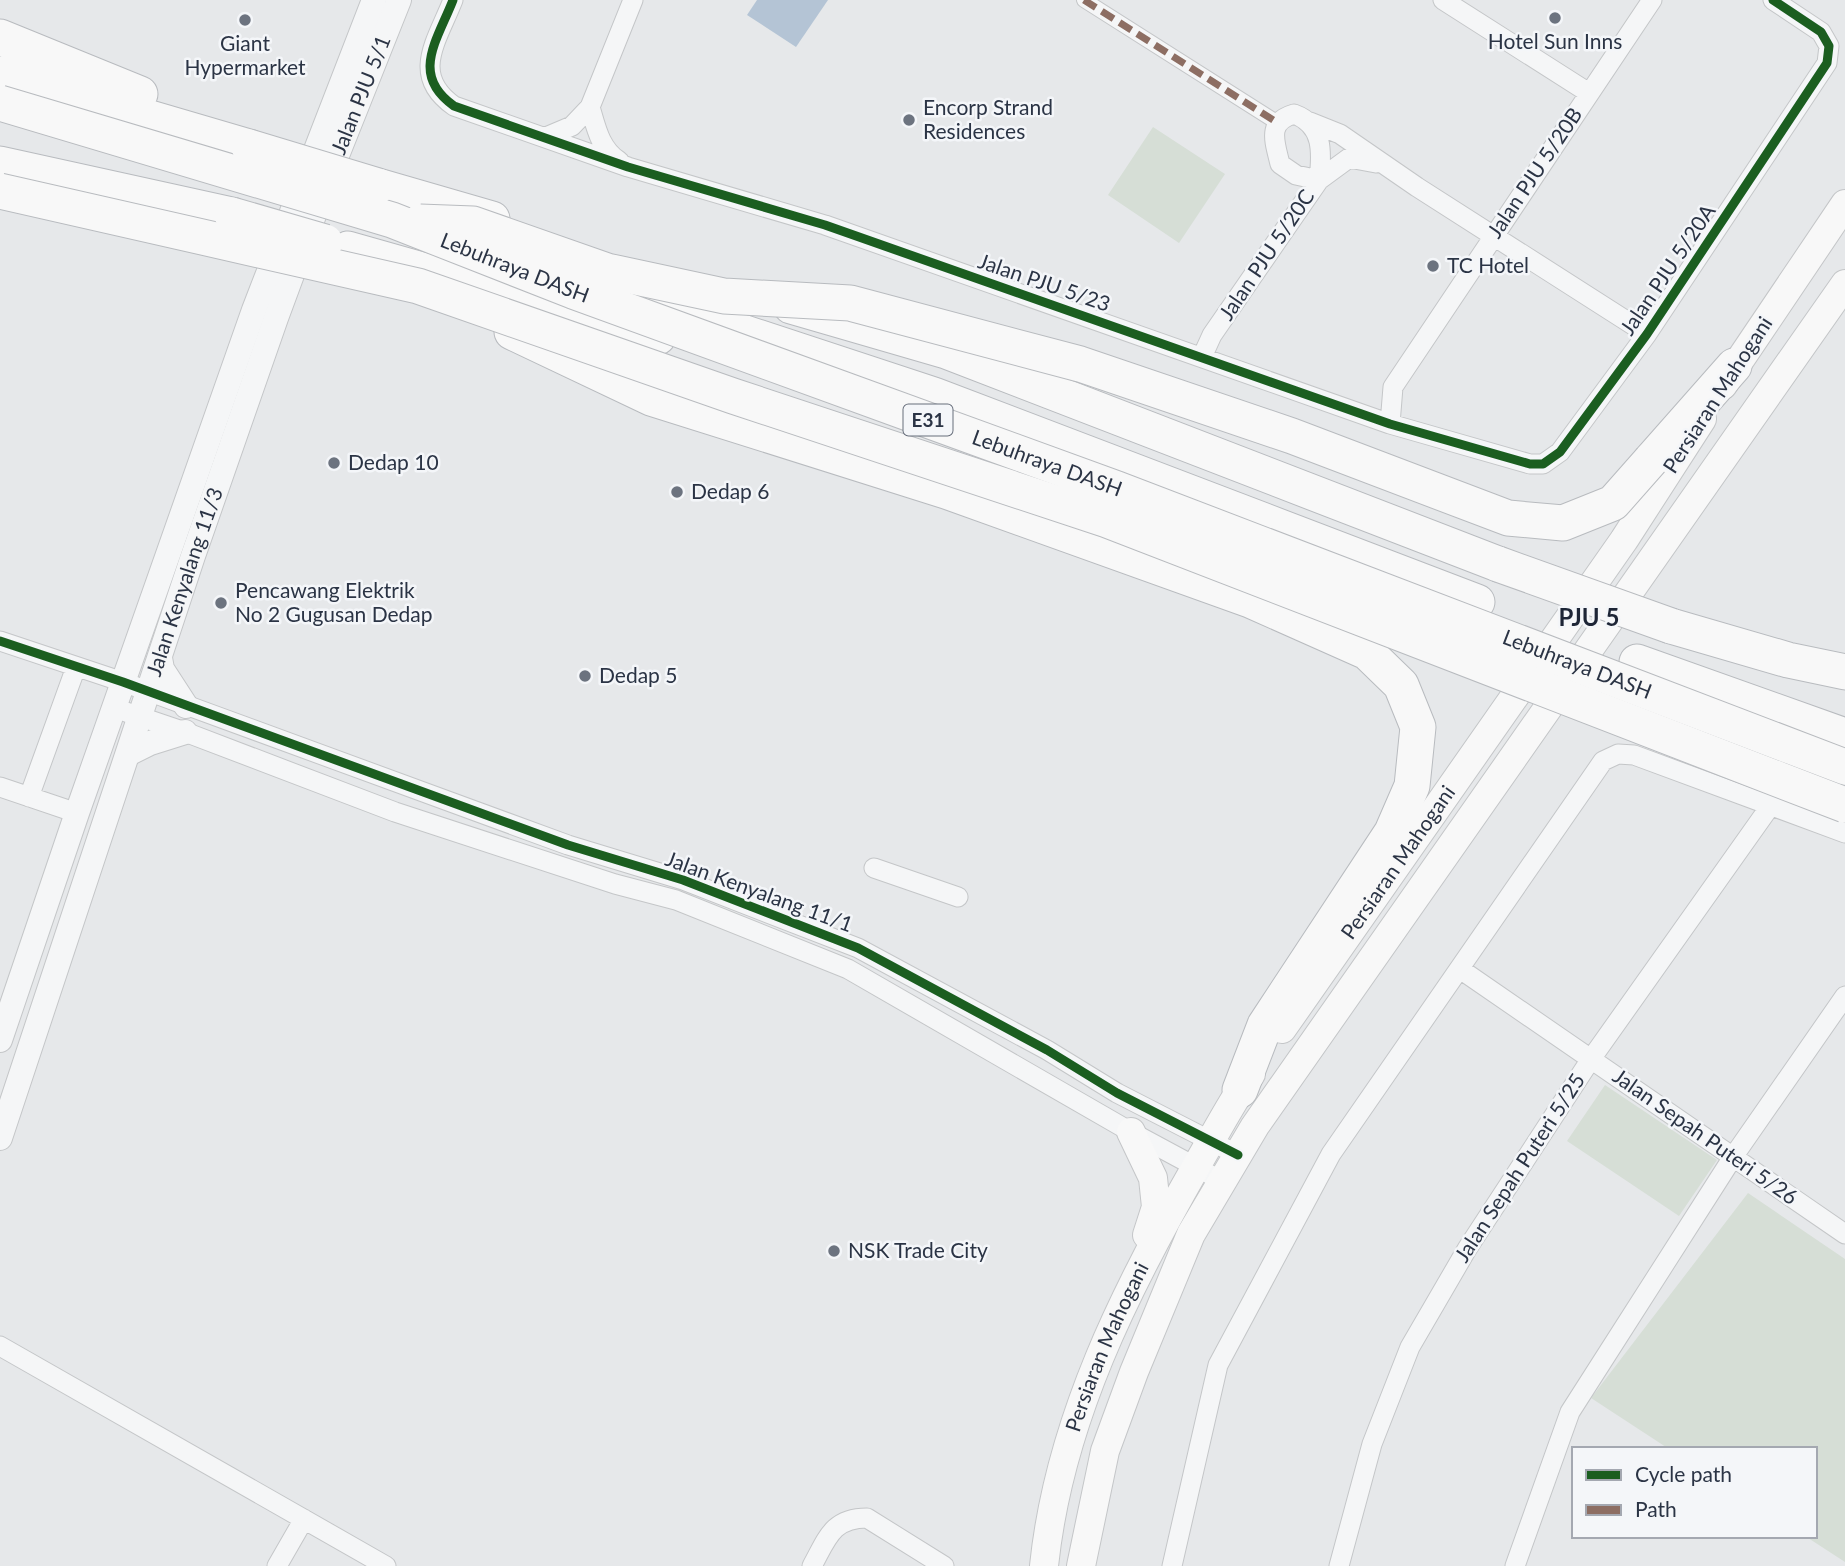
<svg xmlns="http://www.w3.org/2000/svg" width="1845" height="1566" viewBox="0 0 1845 1566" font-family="Lato,sans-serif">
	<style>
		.green { fill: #d6ded6 }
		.water { fill: #b4c4d5 }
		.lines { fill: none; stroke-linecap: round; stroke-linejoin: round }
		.pedestrian-casing { stroke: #c4c6c8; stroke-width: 16 }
		.minor-casing { stroke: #c4c6c8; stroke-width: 21 }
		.tertiary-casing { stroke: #c4c6c8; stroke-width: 26 }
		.secondary-casing { stroke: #c4c6c8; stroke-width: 30 }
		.motorway-casing { stroke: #b8bbbf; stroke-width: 37 }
		.pedestrian { stroke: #f5f6f7; stroke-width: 14 }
		.minor { stroke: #f5f6f7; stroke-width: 19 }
		.tertiary { stroke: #f5f6f7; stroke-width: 24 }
		.secondary { stroke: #f8f8f8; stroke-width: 28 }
		.motorway { stroke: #f8f8f8; stroke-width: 35 }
		.motorway-bridge-casing { stroke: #b8bbbf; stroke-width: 37; stroke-linecap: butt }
		.motorway-bridge { stroke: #f8f8f8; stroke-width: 35 }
		.quiet { stroke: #8d6e63; stroke-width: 7; stroke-dasharray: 14 7; stroke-linecap: butt }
		.cycleway-casing { stroke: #f4f6f9; stroke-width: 13 }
		.cycleway { stroke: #1b5e20; stroke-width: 9 }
		.poi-dot { fill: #6c737f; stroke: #f4f6f9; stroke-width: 2.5 }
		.labels { text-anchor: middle; stroke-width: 5; stroke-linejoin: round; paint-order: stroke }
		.shield { fill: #f4f6f9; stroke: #676e7b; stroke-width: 2 }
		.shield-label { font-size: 19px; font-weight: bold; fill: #2b3445 }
		.poi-label { font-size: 21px; fill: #2b3445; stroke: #f4f6f9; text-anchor: start }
		.street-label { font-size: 21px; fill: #2b3445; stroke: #f4f6f9 }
		.quarter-label { font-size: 24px; font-weight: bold; fill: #1d2536; stroke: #f4f6f9 }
	</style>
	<rect width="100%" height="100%" fill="#e6e8ea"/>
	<path class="green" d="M1153,127L1225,174L1179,243L1108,195Z
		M1605,1085L1717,1160L1679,1216L1567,1141Z
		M1748,1193L1845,1259V1562L1805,1536H1815V1449H1669L1591,1398Z"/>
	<path class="water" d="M757,0H828L796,47L747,15Z"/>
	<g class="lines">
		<defs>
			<path id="pedestrian" d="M1084,0L1278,123"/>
			<path id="minor" d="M453,0C437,41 410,75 454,106L628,167L825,225L1390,424L1530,464H1543L1560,452L1647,334L1827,63L1829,46L1821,32L1773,0
				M1443,0L1589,93
				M590,107C596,127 600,149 619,161
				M1294,114C1324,125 1322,153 1319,180L1296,175L1280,164C1275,142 1266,122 1294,114Z
				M1310,122L1340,134L1417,187L1647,334
				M546,137L572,126L590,107L633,0
				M1202,357L1212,335L1319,180L1349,158L1376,163
				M1390,424L1393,387L1652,0
				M0,641L123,682L568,845L683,880L858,948L1047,1050L1117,1093L1238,1155
				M126,712L185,732L395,812L615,884L676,900L848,969L1131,1132L1222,1181
				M0,787L77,813
				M29,797L76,667
				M874,868L958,897
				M1460,969L1845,1234
				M0,1346L386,1566
				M277,1566L304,1519
				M812,1566C827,1539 832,1518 867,1518L944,1566
				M1172,1566L1218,1365L1331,1154L1603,761L1618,754L1634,755L1845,833
				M1339,1566L1372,1444L1410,1347L1467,1249L1591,1059L1771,805
				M1515,1566L1570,1412L1733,1157L1845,996"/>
			<g id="tertiary">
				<path d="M160,658L162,669L186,706"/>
				<path d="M128,754L150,743L185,732"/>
				<path d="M0,1040L77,813L254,310L374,0"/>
				<path id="s1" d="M0,1138L193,556L276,318L324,188L399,0"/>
			</g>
			<g id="secondary">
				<path d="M1723,385L1845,204"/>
				<path id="s2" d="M1282,1029L1624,540L1702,419"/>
				<path d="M1131,1132L1153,1178L1156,1207L1147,1235"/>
				<path id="s3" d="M1044,1566C1059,1421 1126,1289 1197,1165C1215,1134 1231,1103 1251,1074"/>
				<path d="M1081,1566L1105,1451L1134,1372L1191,1234L1255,1126L1845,284"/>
			</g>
			<path id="motorway" d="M0,37L140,94
				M0,74L249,147
				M0,164L232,215
				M378,186L492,219
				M348,249L658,337
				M645,300L934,395L1477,602
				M791,306L946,351L1498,564
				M512,332L651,398L946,491L1250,600L1367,652L1401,685L1418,727L1412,786L1392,832L1265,1025L1240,1090
				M1651,460L1734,366
				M1671,626L1788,660L1845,672
				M1637,662L1845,736"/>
		</defs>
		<use href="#pedestrian" class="pedestrian-casing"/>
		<use href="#minor" class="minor-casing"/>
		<use href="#tertiary" class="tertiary-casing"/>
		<use href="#secondary" class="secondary-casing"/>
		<use href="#motorway" class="motorway-casing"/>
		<use href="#pedestrian" class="pedestrian"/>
		<use href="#minor" class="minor"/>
		<use href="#tertiary" class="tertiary"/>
		<use href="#secondary" class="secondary"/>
		<use href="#motorway" class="motorway"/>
		<defs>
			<g id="motorway-bridge">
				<path id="s4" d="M0,103L392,220L573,291L1117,489L1845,767"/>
				<path d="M249,147L378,186"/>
				<path d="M0,191L418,286L733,396L1107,520L1845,805"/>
				<path d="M232,215L325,242"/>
				<path d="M420,222L473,224L607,271L724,296L850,303L1080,364L1292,436L1508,518L1563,523L1613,503L1651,460"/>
				<path d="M1498,564L1671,626"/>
			</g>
		</defs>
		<use href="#motorway-bridge" class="motorway-bridge-casing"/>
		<use href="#motorway-bridge" class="motorway-bridge"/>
		<path class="quiet" d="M1084,0L1278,123"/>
		<defs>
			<path id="cycleway" d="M453,0C437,41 410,75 454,106L628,167L825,225L1390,424L1530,464H1543L1560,452L1647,334L1827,63L1829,46L1821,32L1773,0
				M0,641L123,682L568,845L683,880L858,948L1047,1050L1117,1093L1238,1155"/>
		</defs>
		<use href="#cycleway" class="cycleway-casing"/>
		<use href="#cycleway" class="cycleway"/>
	</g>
	<g class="poi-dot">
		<circle cx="1555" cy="18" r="7"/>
		<circle cx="245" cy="20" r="7"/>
		<circle cx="909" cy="120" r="7"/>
		<circle cx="1433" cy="266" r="7"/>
		<circle cx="334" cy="463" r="7"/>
		<circle cx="677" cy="492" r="7"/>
		<circle cx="221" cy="603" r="7"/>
		<circle cx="585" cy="676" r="7"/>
		<circle cx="834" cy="1251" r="7"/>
	</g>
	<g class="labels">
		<rect class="shield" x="903.5" y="404.5" width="49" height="31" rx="5"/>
		<g class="shield-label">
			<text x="928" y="427">E31</text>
		</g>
		<g class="poi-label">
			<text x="1555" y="49" text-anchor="middle">Hotel Sun Inns</text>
			<text x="245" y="51" text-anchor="middle">Giant<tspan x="245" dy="24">Hypermarket</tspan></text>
			<text x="923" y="115">Encorp Strand<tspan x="923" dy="24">Residences</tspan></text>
			<text x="1447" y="273">TC Hotel</text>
			<text x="348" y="470">Dedap 10</text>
			<text x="691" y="499">Dedap 6</text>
			<text x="235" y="598">Pencawang Elektrik<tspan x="235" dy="24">No 2 Gugusan Dedap</tspan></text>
			<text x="599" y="683">Dedap 5</text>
			<text x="848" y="1258">NSK Trade City</text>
		</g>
		<g class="street-label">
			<text dy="7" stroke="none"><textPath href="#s1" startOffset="1104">Jalan PJU 5/1</textPath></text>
			<text transform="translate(1535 173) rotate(-56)" y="7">Jalan PJU 5/20B</text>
			<text transform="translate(1267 255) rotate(-56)" y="7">Jalan PJU 5/20C</text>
			<text dy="7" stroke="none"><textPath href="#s4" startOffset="541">Lebuhraya DASH</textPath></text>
			<text transform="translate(1668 270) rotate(-56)" y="7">Jalan PJU 5/20A</text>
			<text transform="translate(1044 283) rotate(19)" y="7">Jalan PJU 5/23</text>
			<text transform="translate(1718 395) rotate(-57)" y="7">Persiaran Mahogani</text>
			<text dy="7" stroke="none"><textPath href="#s4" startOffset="1108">Lebuhraya DASH</textPath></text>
			<text dy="7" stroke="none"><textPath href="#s1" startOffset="586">Jalan Kenyalang 11/3</textPath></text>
			<text dy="7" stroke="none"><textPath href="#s4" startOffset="1675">Lebuhraya DASH</textPath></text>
			<text dy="7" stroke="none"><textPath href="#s2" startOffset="203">Persiaran Mahogani</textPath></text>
			<text transform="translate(759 892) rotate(20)" y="7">Jalan Kenyalang 11/1</text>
			<text transform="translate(1705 1137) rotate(35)" y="7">Jalan Sepah Puteri 5/26</text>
			<text transform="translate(1520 1168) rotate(-57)" y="7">Jalan Sepah Puteri 5/25</text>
			<text dy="7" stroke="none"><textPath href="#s3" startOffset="229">Persiaran Mahogani</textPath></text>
		</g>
		<g class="quarter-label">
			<text x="1589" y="626">PJU 5</text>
		</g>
	</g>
	<rect x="1572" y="1447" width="245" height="91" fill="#f4f6f9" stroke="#a4a8b1" stroke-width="2"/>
	<rect x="1586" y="1470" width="35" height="10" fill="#1b5e20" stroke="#a4a8b1" stroke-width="2"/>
	<text x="1635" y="1482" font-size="21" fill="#2b3445">Cycle path</text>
	<rect x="1586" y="1505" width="35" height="10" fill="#8d6e63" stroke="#a4a8b1" stroke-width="2"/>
	<text x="1635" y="1517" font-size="21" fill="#2b3445">Path</text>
</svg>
